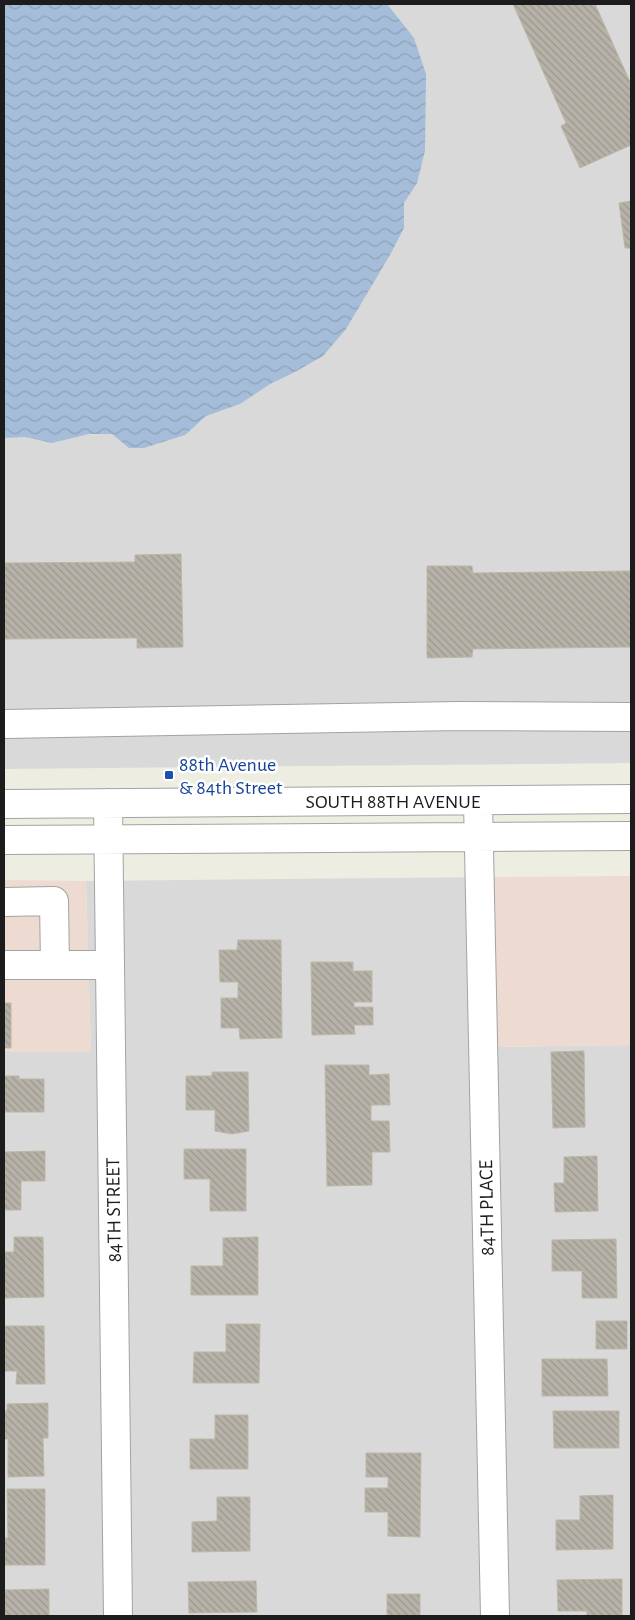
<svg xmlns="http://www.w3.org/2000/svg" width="635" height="1620" viewBox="0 0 635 1620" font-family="'Alegreya Sans',sans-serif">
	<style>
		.residential { fill: #dad9d9 }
		.commercial { fill: #eddbd2 }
		.water { fill: url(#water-waves) }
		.building { fill: url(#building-back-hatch); stroke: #bdb7a6 }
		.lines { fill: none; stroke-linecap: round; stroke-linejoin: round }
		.minor-casing { stroke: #a3a3a3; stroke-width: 30 }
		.minor { stroke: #fff; stroke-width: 28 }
		.transit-dot { fill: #1a4fb4; stroke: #fff; stroke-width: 2 }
		.labels { text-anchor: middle; stroke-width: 5; stroke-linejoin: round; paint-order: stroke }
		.transit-label { font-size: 20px; fill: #164399; stroke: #fff; text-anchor: start }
		.street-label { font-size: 20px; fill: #1c1c1c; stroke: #fff }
	</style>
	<defs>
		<pattern id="water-waves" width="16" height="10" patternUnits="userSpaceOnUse" patternTransform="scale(1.25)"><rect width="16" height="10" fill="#a5bdd8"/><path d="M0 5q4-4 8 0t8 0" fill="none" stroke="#8da2b9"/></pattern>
		<pattern id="building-back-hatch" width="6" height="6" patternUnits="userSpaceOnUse" patternTransform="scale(1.25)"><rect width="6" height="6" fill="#b6b2a8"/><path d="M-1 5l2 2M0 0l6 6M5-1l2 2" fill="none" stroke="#9c9890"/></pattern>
	</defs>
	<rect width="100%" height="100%" fill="#edede2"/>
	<path class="residential" d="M4,4H631V763L4,769Z
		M495,877V1047L631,1045V1616H4V1052H91L86,881Z"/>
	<path class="commercial" d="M631,876V1045L495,1047V877Z
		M4,880L86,881L91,1052H4Z"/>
	<path class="water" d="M4,4H387L414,38L426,74L425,151L417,183L404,203V228L390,255L346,329L323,356L293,373L270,384L240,404L206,416L185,435L144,448H129L112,434H89L52,443L25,437L4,438Z"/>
	<path class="building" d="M513,4H595L631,84V145L580,168L561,126L566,123Z
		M631,201V256L630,248H625L619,203Z
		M181,554L183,647L137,648V638L4,639V563L135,562V555Z
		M427,566H472L473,573L631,571V647L473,649L472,657L427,658Z
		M238,940H281L282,1038L240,1039L239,1028H221V998H238V982H220L219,950H237Z
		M311,962H353V971H372V1002H354V1007H373V1025H354L355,1034L312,1035Z
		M4,1003H11V1048H4Z
		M584,1051L585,1127L553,1128L551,1052Z
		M325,1065H369V1075L389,1074L390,1105H371V1121H389L390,1152H372V1185L327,1186Z
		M212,1072H248L249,1131L232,1134L215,1131V1110H186V1076H212Z
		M4,1076H19V1079H44V1112H4Z
		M184,1149H246V1211H210V1179H184Z
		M45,1151V1181H21V1210H4V1152Z
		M597,1156L598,1211L555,1212L554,1183H564V1157Z
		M14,1237H43L44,1297L4,1298V1252H14Z
		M258,1237V1295H191V1266H223V1238Z
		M616,1239L617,1298H582V1271H552V1240Z
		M596,1321H627V1349H596Z
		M226,1324H260L259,1383H193L194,1352H226Z
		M4,1326H44L45,1384H16L17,1371H4Z
		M542,1359H607L608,1396H542Z
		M48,1403V1438H43L44,1476L8,1477V1439H4V1411H7V1404Z
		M553,1411H619V1448H554Z
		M215,1415H248V1469H190V1439H215Z
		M366,1453H421L420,1537L388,1536V1512H365V1488H388V1477H366Z
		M7,1489H45V1565H4V1538H8Z
		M613,1495V1549L556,1550V1520H580V1496Z
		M217,1497H250V1551L192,1552V1522L217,1521Z
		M622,1579V1616H587V1611H558L557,1580Z
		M256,1581L257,1612L189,1613L188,1582Z
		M49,1589V1616H4V1590Z
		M387,1594H420V1616H387Z"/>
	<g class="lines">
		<defs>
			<path id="minor" d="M4,724L459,716L631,717
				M478,801L495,1616
				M108,803L118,1616
				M4,804L631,799
				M4,840L631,836
				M4,902L54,901L55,965H110
				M4,965H55"/>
		</defs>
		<use href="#minor" class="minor-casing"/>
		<use href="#minor" class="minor"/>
	</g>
	<rect class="transit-dot" x="164" y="770" width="10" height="10" rx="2.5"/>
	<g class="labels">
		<g class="transit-label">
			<text x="179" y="771">88th Avenue<tspan x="179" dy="23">&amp; 84th Street</tspan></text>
		</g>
		<g class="street-label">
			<text x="393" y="808">SOUTH 88TH AVENUE</text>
			<text transform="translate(486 1208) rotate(-91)" y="7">84TH PLACE</text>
			<text transform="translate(113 1210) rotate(-91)" y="7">84TH STREET</text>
		</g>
	</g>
	<rect width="635" height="1620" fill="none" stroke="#1c1c1c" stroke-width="10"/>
</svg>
